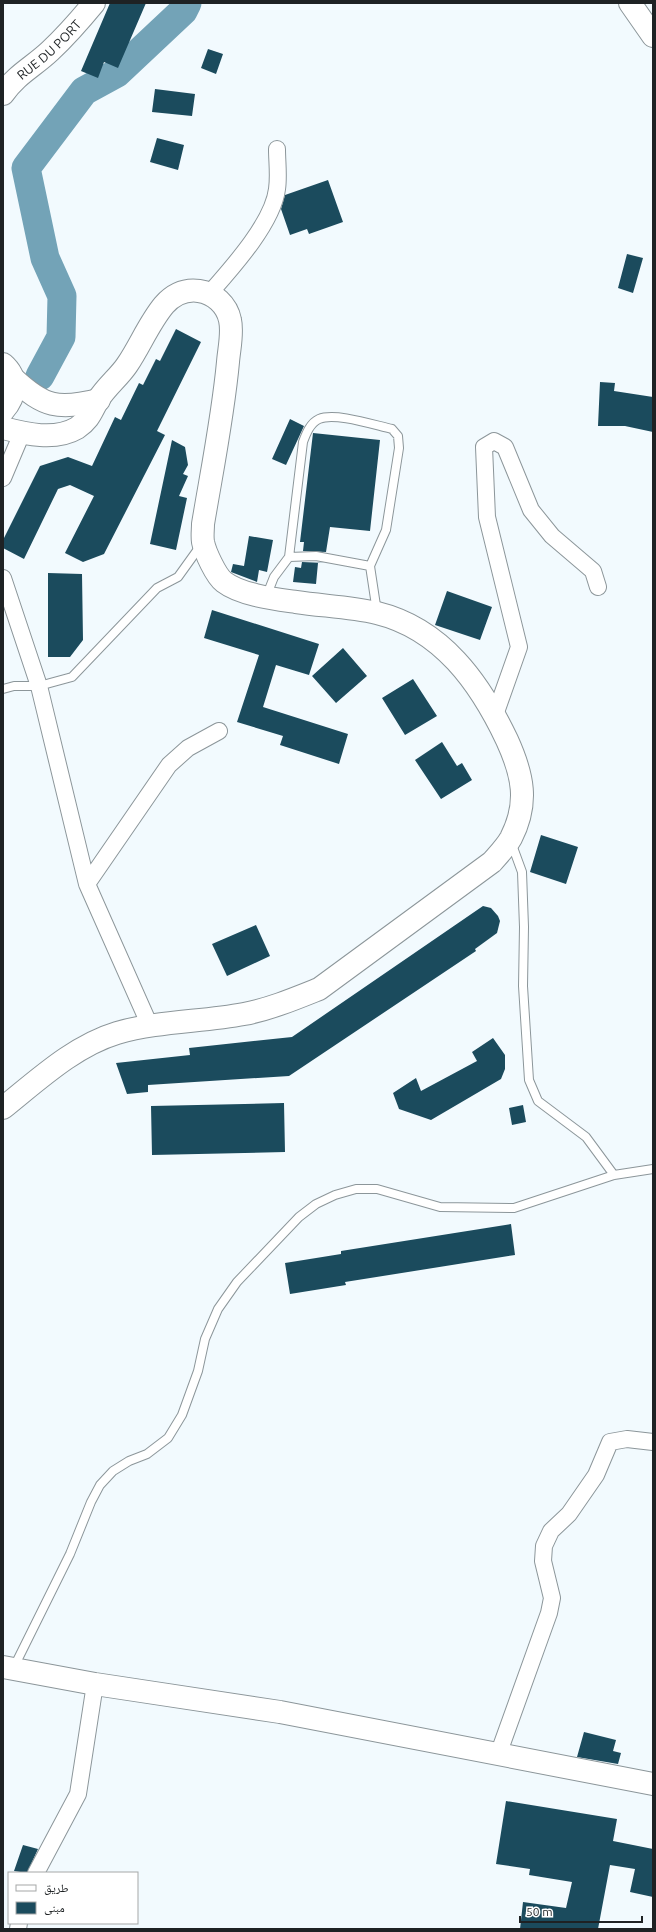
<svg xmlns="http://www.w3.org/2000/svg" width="656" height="1932" viewBox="0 0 656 1932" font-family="Ubuntu,'Noto Naskh Arabic',sans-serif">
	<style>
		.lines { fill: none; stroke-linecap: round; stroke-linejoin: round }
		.river { stroke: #73a3b7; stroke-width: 29 }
		.building { fill: #1b4b5d }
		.lane-casing { stroke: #8c969a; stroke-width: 10 }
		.street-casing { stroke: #8c969a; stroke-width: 18 }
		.secondary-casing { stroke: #8c969a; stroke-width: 24 }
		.primary-casing { stroke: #8c969a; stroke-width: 24 }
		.lane { stroke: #fff; stroke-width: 8 }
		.street { stroke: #fff; stroke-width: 16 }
		.secondary { stroke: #fff; stroke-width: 22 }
		.primary { stroke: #fff; stroke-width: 22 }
		.labels { text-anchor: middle; stroke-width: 4; stroke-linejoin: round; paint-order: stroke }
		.street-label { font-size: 13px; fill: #1e2224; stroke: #fff }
	</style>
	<rect width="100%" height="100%" fill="#f2fafe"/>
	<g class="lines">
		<path class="river" d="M40,376L61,337L62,296L45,258L26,168L84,91L117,73L183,11L187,3"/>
	</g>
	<path class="building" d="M110,3H146L118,68L104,62L98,78L81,71Z
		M208,49L223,54L216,74L201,68Z
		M155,89L195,94L192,116L152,112Z
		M157,138L184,145L178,170L150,162Z
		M328,180L343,222L309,234L307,229L290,235L281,209L285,195Z
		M627,254L643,258L633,293L618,288Z
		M176,329L201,342L157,431L165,435L104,554L83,562L65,553L94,496L70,485L58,489L24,559L3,548V540L40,466L68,457L92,466L115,417L121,420L139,383L143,385L156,359L160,361Z
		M600,382L615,383L614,391L653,397V432L625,426H598Z
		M290,419L304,426L286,465L272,459Z
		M313,433L380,440L370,531L330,527L326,552L303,551L304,542H300Z
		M172,440L185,447L188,465L183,474L188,476L179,496L187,498L176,550L150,544Z
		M249,536L273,540L267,572L259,570L257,582L231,572L233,564L244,566Z
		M302,562L325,563H318L316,584L293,582L295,567L301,568Z
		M48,573L82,574L83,640L70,657H48Z
		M447,591L492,607L480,640L435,625Z
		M212,610L319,644L309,675L276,665L263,707L348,734L339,764L280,745L283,736L237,722L259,655L204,638Z
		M343,648L367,676L336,703L312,676Z
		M413,679L437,716L405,735L382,698Z
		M442,742L457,766L462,763L472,780L441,799L415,760Z
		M541,835L578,847L566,884L530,872Z
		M483,906L491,908L498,916L500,921L497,933L475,949L476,951L289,1076L148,1085V1092L127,1094L116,1063L190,1055L189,1048L292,1037Z
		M256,925L270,956L227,976L212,944Z
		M493,1038L505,1055V1069L501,1079L431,1120L399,1109L393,1093L416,1078L421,1091L477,1061L472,1052Z
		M284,1103L285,1152L152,1155L151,1106Z
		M523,1105L526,1122L512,1125L509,1108Z
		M511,1224L515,1255L345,1282L346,1285L290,1294L285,1263L341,1254V1251Z
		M584,1732L616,1740L613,1751L621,1753L618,1764L577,1757Z
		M506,1801L617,1819L613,1841L653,1849V1897L630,1892L635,1869L610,1865L598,1929H520L523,1902L566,1908L572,1882L529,1875L530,1869L496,1864Z
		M23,1845L38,1849L27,1873L14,1871Z"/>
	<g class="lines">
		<defs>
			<path id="lane" d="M289,557L303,442C306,434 310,423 319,419C335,412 374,425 392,429L398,436L399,448L386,530L370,566
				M266,597L274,577L289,557L316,556L370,566L377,612
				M3,689L14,686H39L72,677L157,588L178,577L201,545
				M511,842L522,872L524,927L523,986L529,1080L538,1101L586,1137L614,1175
				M13,1669L70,1554L91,1502L100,1485L113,1471L129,1461L147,1454L168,1438L182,1415L198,1371L205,1339L218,1309L237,1282L299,1217L316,1204L335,1195L356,1189H377L440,1207L514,1208L614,1175L653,1169"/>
			<path id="street" d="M209,294C231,269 273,223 277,189C279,176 277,162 277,149
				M3,478L22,433
				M3,578L39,686L87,884L150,1026
				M495,715L519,647L487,517L484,447L494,441L505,447L531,510L552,536L593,571L598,587
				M87,884L169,765L188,748L219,731
				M498,1755L549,1613L552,1598L543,1561L544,1546L551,1531L569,1514L596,1475L610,1442L627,1439L653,1442
				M36,1873L78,1794L95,1684
				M18,1929L19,1923"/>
			<g id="secondary">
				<path d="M630,3L653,36"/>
				<path id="s1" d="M3,94C17,74 33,67 50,51C66,36 80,20 94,3"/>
				<path d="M3,364C19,378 16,396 3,411"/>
				<path d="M14,379C44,407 58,410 99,400"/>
				<path d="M3,428C26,434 55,441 77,428C90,419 91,412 98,400C106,387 119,377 127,365C140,346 149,323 164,305C173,295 185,289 199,291C214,293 227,305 230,320C233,333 229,349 228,362C223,416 212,470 203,524C203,530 202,536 203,542C205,552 216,576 224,582C241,595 275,599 296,602C323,606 351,607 377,613C442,629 480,683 507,740C523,775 529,803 511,838C506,847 498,855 492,862L319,989C294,999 270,1009 244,1014C202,1022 158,1021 117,1033C74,1046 38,1080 3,1108"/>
			</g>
			<path id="primary" d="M3,1667L95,1684L280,1712L653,1784"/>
		</defs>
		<use href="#lane" class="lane-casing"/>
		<use href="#street" class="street-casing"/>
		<use href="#secondary" class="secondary-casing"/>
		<use href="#primary" class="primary-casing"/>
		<use href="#lane" class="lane"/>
		<use href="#street" class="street"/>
		<use href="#secondary" class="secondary"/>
		<use href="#primary" class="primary"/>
	</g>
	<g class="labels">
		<g class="street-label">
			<text dy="5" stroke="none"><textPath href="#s1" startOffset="64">RUE DU PORT</textPath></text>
		</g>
	</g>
	<rect width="656" height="1932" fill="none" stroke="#1e2224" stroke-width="8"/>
	<rect x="8" y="1872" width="130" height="52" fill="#ffffff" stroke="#a5a7a7"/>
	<rect x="16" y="1885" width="20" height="6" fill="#ffffff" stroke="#a5a7a7"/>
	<text x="44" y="1892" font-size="12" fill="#1e2224">طريق</text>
	<rect x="16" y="1902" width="20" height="12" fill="#1b4b5d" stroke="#a5a7a7"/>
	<text x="44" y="1912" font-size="12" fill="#1e2224">مبنى</text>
	<path d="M520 1916v6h122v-6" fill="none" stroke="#1e2224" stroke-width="2"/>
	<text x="526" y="1916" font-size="12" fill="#1e2224" stroke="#ffffff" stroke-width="3" paint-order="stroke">50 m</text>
</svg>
